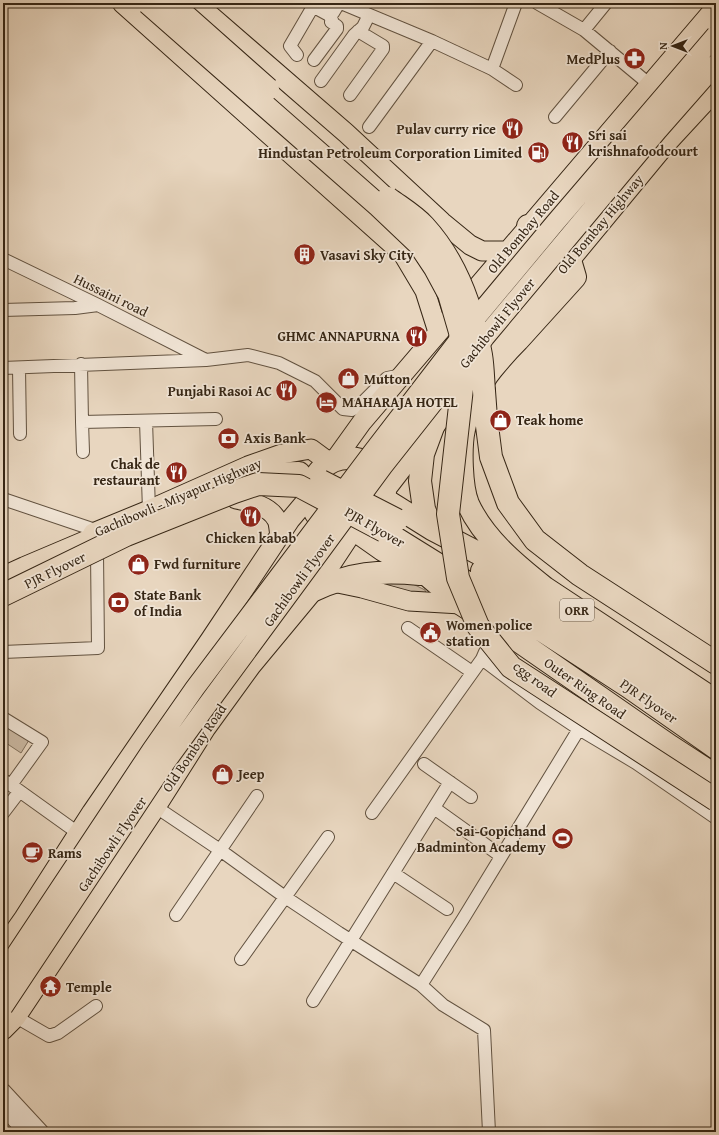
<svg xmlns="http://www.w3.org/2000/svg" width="719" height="1135" viewBox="0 0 719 1135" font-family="'Gentium Book Plus',serif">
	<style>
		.green { fill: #cab8a2; stroke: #806f5c }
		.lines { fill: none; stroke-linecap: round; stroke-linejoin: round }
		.minor-casing { stroke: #625240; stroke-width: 14 }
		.tertiary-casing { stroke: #625240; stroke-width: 17 }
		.primary-casing { stroke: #362615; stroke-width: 21 }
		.motorway-casing { stroke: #362615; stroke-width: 24 }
		.minor { stroke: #f0e4d5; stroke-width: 12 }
		.tertiary { stroke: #f0e4d5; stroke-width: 15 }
		.primary { stroke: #e8d6bf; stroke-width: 19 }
		.motorway { stroke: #e8d6bf; stroke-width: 22 }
		.primary-bridge-casing { stroke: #362615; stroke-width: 21; stroke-linecap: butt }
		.motorway-bridge-casing { stroke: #362615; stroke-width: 24; stroke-linecap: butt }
		.primary-bridge { stroke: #e8d6bf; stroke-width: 19 }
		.motorway-bridge { stroke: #e8d6bf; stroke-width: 22 }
		.labels { text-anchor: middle; stroke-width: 3.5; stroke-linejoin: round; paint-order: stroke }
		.shield { fill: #f0e4d5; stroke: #6e5f4f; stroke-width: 1 }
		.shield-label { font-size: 13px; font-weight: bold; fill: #362615 }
		.poi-label { font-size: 14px; font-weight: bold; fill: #362615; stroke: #f0e4d5; text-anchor: start }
		.street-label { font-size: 14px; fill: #362615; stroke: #f0e4d5 }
	</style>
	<rect width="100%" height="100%" fill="#e8d6bf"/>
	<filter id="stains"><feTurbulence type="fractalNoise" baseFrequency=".005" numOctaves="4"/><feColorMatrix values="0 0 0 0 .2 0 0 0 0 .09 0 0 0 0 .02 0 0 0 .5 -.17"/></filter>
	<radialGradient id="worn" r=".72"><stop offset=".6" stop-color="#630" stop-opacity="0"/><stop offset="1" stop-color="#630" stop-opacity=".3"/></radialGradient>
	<path class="green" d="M358,580L411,583L425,590L427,596Z
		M3,723L29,740L21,753L3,741Z"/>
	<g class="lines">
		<defs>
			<path id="minor" d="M341,3L432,41L492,69
				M537,3L584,30L649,84
				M584,30L606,3
				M297,55L290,46L311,10L316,8L329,15L333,13L339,3
				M314,60L337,29V26L331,22L332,20L329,15
				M321,81L354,35L363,27L369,15
				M516,85L492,69L516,3
				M350,95L383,49V46L358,31
				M555,117L610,51
				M369,127L432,41
				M3,259L98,305L204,359
				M3,310L75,308L98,305
				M81,364L82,422L216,419
				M3,368L206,360L248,355L279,363L315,381L343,409L352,410L360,405L387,378L402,375
				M19,368L20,434
				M146,421L149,510
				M82,422L83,452
				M3,499L98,531
				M408,628L472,672
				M3,652L98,648L97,553
				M485,652L482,659L540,703L579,729
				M3,718L42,742L11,785L3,780
				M424,764L471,797
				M11,785L78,833
				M156,807L220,850L285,897L339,933L421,985L443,1005L484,1030L489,1132
				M434,808L501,856
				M3,813L19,792
				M372,813L482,659
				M393,873L447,909
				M176,915L257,796
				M241,959L328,837
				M421,985L463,919L579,729L636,763L716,818
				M313,1001L450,782
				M16,1017L49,1036L58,1033L96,1006"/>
			<path id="tertiary" d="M3,1091L41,1132
				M3,1107L26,1132"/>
			<path id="primary" d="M122,3L403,254L425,291L438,332
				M196,3L346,133L442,222L470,245L482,251H507
				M495,351L667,143L716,90
				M334,461L362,422L716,7
				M384,492L465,387
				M236,499C251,502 270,506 277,520C279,524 279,531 280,536
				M93,533L149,510L248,466L282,454L311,449L330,463
				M333,582L362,588L409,601L461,604
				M3,948L24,918L92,812L210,640L290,520L311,495
				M3,1030L16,1017L156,807L206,728L251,666L314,590L353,531"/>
			<path id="motorway" d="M528,226L570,260L575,277C556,298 537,319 518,340C509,349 500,359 492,369C481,382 467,412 464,429C460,447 461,487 468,504C484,539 516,565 545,588
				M484,391L486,418L491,457L508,503L535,540L580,575L716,663
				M311 495a37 37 0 1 1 74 0a37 37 0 1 1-74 0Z
				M244,479L264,474L299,473
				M384,499L432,529L545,588L716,701
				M432,529L424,509L420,481L423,454L433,427
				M356,531L383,550L427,575L461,604L520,642L670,746L716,776
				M384,531L495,600L629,687L716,748
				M482,571L547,610L650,683L716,726
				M3,578L25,568L110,532
				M314,590C351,573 379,570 420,574"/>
		</defs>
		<use href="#minor" class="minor-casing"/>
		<use href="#tertiary" class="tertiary-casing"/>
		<use href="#primary" class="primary-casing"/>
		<use href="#motorway" class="motorway-casing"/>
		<use href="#minor" class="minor"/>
		<use href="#tertiary" class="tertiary"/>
		<use href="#primary" class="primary"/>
		<use href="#motorway" class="motorway"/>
		<defs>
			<path id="primary-bridge" d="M3,974L151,751L195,688L372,453L475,319L555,223L716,35
				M3,1007L165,763L202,712L383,466L485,337L658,130L716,64"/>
			<path id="motorway-bridge" d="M148,3L379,206L419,244L435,268L449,294L460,332L464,370L448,514L458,578L478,626L511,667L716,800
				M171,3L268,89
				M388,198C400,207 414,215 424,226C456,261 473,309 481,355C483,367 483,379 484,391
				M321,481L397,520
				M3,595L126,535L234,492L258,484L299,486L384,531"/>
		</defs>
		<use href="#primary-bridge" class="primary-bridge-casing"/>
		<use href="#motorway-bridge" class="motorway-bridge-casing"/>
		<use href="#primary-bridge" class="primary-bridge"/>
		<use href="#motorway-bridge" class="motorway-bridge"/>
	</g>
	<defs>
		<symbol id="pharmacy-disc" viewBox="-11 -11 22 22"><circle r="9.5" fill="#8f2418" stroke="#f0e4d5"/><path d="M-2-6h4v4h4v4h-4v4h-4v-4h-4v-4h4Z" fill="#fff"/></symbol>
		<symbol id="restaurant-disc" viewBox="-11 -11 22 22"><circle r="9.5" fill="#8f2418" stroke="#f0e4d5"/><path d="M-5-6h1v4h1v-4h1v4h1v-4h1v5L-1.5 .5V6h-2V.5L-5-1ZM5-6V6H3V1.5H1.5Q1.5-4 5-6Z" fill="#fff"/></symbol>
		<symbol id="fuel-disc" viewBox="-11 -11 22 22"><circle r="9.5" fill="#8f2418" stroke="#f0e4d5"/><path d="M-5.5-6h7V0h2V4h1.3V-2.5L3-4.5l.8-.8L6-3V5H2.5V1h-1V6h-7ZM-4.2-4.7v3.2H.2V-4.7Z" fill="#fff"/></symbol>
		<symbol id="building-disc" viewBox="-11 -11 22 22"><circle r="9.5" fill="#8f2418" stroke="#f0e4d5"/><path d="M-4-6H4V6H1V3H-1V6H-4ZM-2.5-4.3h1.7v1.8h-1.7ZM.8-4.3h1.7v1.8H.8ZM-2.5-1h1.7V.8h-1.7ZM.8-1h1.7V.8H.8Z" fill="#fff"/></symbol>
		<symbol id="shop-disc" viewBox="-11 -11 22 22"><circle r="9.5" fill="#8f2418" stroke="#f0e4d5"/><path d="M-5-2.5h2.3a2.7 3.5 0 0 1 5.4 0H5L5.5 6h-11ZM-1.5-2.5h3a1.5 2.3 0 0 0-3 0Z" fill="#fff"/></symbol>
		<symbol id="hotel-disc" viewBox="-11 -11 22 22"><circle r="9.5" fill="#8f2418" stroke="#f0e4d5"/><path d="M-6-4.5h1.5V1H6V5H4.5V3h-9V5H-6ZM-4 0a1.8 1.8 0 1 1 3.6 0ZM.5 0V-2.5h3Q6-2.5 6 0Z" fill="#fff"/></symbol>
		<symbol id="bank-disc" viewBox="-11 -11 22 22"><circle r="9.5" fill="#8f2418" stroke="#f0e4d5"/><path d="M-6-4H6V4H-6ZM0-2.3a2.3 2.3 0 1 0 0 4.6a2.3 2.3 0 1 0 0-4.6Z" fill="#fff"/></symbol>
		<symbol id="civic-disc" viewBox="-11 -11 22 22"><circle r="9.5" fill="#8f2418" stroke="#f0e4d5"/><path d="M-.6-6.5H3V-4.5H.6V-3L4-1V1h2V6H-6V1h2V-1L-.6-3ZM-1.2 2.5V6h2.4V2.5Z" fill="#fff"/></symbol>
		<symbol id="stadium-disc" viewBox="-11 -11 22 22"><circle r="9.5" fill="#8f2418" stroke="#f0e4d5"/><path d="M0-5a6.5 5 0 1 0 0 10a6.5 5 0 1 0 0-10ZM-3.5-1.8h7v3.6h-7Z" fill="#fff"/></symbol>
		<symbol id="cafe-disc" viewBox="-11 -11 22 22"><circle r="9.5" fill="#8f2418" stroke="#f0e4d5"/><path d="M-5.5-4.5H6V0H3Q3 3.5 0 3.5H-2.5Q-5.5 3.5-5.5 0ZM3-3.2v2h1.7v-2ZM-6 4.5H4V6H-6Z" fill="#fff"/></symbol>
		<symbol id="temple-disc" viewBox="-11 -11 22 22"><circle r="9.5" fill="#8f2418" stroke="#f0e4d5"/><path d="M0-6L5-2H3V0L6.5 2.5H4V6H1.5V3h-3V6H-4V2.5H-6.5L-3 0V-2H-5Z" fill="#fff"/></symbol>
	</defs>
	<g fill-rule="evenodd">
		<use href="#pharmacy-disc" x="622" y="46" width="25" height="25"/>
		<use href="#restaurant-disc" x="500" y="116" width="25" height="25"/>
		<use href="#restaurant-disc" x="560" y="130" width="25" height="25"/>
		<use href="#fuel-disc" x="526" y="140" width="25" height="25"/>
		<use href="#building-disc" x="292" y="242" width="25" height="25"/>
		<use href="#restaurant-disc" x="404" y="324" width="25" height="25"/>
		<use href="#shop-disc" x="336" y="366" width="25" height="25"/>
		<use href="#restaurant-disc" x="274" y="378" width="25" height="25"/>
		<use href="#hotel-disc" x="314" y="390" width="25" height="25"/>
		<use href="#shop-disc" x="488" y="408" width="25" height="25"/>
		<use href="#bank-disc" x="216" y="426" width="25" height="25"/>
		<use href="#restaurant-disc" x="164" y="460" width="25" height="25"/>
		<use href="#restaurant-disc" x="238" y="504" width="25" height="25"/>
		<use href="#shop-disc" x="126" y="552" width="25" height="25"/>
		<use href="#bank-disc" x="106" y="590" width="25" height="25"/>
		<use href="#civic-disc" x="418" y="620" width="25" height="25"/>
		<use href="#shop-disc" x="210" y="762" width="25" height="25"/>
		<use href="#stadium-disc" x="550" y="826" width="25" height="25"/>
		<use href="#cafe-disc" x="20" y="840" width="25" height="25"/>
		<use href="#temple-disc" x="38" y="974" width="25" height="25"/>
	</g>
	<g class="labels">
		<rect class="shield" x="560" y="599" width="34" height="22" rx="3"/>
		<g class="shield-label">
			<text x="577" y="615">ORR</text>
		</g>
		<g class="poi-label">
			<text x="620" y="64" text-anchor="end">MedPlus</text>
			<text x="496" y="134" text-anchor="end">Pulav curry rice</text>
			<text x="588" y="140">Sri sai<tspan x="588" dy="16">krishnafoodcourt</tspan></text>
			<text x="522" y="158" text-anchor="end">Hindustan Petroleum Corporation Limited</text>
			<text x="320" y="260">Vasavi Sky City</text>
			<text x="400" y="341" text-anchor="end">GHMC ANNAPURNA</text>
			<text x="364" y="384">Mutton</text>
			<text x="272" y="396" text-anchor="end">Punjabi Rasoi AC</text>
			<text x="342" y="407">MAHARAJA HOTEL</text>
			<text x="516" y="425">Teak home</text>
			<text x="244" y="443">Axis Bank</text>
			<text x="160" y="469" text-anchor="end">Chak de<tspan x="160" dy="16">restaurant</tspan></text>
			<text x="251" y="543" text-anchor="middle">Chicken kabab</text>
			<text x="154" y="569">Fwd furniture</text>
			<text x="134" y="600">State Bank<tspan x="134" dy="16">of India</tspan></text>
			<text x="446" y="630">Women police<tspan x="446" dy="16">station</tspan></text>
			<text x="238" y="779">Jeep</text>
			<text x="546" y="836" text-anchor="end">Sai-Gopichand<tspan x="546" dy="16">Badminton Academy</tspan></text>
			<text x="48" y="858">Rams</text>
			<text x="66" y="992">Temple</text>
		</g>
		<g class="street-label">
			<text transform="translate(600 224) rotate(-50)" y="5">Old Bombay Highway</text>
			<text transform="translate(523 232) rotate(-50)" y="5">Old Bombay Road</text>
			<text transform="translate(111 295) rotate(26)" y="5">Hussaini road</text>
			<text transform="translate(497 323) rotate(-51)" y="5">Gachibowli Flyover</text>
			<text transform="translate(178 497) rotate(-23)" y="5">Gachibowli - Miyapur Highway</text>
			<text transform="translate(375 527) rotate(30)" y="5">PJR Flyover</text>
			<text transform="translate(55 570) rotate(-26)" y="5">PJR Flyover</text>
			<text transform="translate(299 580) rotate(-54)" y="5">Gachibowli Flyover</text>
			<text transform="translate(535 679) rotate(37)" y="5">cgg road</text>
			<text transform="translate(585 688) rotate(35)" y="5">Outer Ring Road</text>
			<text transform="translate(649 701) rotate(35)" y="5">PJR Flyover</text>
			<text transform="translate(194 748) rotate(-56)" y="5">Old Bombay Road</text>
			<text transform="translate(112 844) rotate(-56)" y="5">Gachibowli Flyover</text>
		</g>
	</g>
	<rect width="719" height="1135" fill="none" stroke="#e8d6bf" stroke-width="16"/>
	<rect x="4" y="4" width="711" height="1127" fill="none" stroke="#362615" stroke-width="2"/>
	<rect x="8" y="8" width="703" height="1119" fill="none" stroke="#362615"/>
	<g transform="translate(673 46) rotate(270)" stroke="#f0e4d5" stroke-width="3" paint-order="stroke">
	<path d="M0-3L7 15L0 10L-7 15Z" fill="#362615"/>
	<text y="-6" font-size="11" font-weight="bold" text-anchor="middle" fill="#362615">N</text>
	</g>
	<rect width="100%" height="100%" filter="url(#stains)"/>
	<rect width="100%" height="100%" fill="url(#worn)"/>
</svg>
